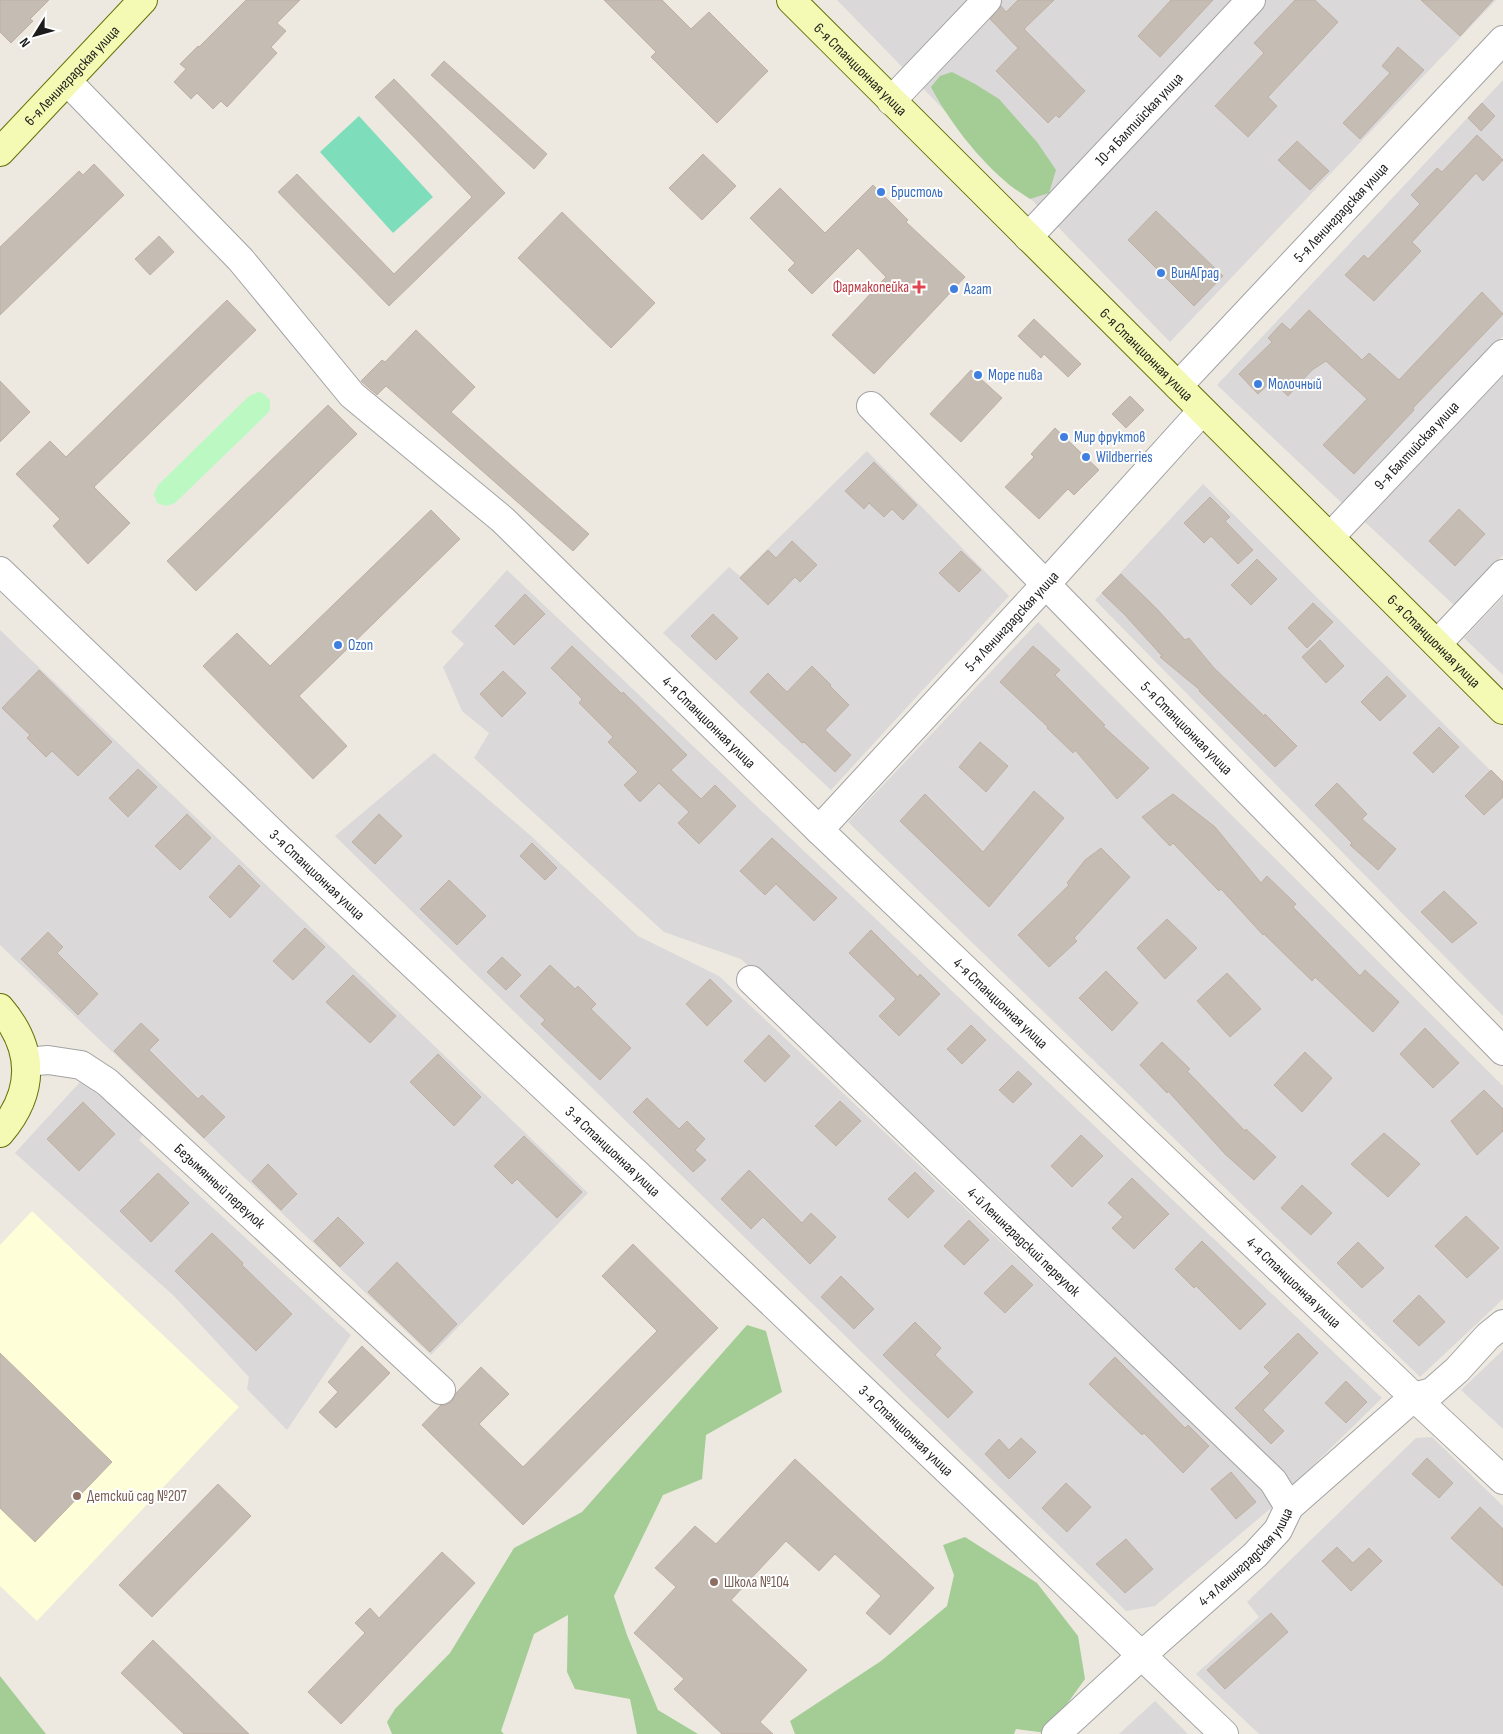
<svg xmlns="http://www.w3.org/2000/svg" width="1503" height="1734" viewBox="0 0 1503 1734" font-family="'Sofia Sans Condensed',sans-serif">
	<style>
		.residential { fill: #dad8d8 }
		.education { fill: #feffd8 }
		.forest { fill: #a4cd95 }
		.park { fill: #bcf9c2 }
		.pitch { fill: #7edebb }
		.building { fill: #c5bcb4; stroke: #bfb0a3 }
		.lines { fill: none; stroke-linecap: round; stroke-linejoin: round }
		.street-casing { stroke: #a3a3a3; stroke-width: 30 }
		.secondary-casing { stroke: #637104; stroke-width: 30 }
		.street { stroke: #fff; stroke-width: 28 }
		.secondary { stroke: #f4f9b3; stroke-width: 28 }
		.shop-dot { fill: #3f7fe0; stroke: #fff; stroke-width: 2 }
		.health-dot { fill: #e0444e; stroke: #fff; stroke-width: 2 }
		.education-dot { fill: #8d6e63; stroke: #fff; stroke-width: 2 }
		.labels { text-anchor: middle; stroke-width: 4; stroke-linejoin: round; paint-order: stroke }
		.street-label { font-size: 15px; fill: #1c1c1c; stroke: #fff }
		.shop-label { font-size: 15px; fill: #366cbe; stroke: #fff; text-anchor: start }
		.health-label { font-size: 15px; fill: #be3a42; stroke: #fff; text-anchor: end }
		.education-label { font-size: 15px; fill: #785e54; stroke: #fff; text-anchor: start }
	</style>
	<rect width="100%" height="100%" fill="#ede9e1"/>
	<path class="residential" d="M837,0H1496L1170,342Z
		M1503,80V336L1344,505L1217,385Z
		M1503,375V555L1455,606L1365,522Z
		M867,451L1009,596L831,790L663,633L729,567L740,576Z
		M1203,484L1503,783V1016L1095,600Z
		M507,570L1382,1398L1292,1486L1234,1423L741,959L664,932L474,758L489,733L462,711L443,667L464,644L451,632Z
		M1503,597V675L1464,638Z
		M1038,622L1503,1086V1299L1420,1377L848,822Z
		M0,630L588,1193L431,1355L0,945Z
		M434,753L531,836L638,936L719,976L1277,1503L1155,1606L1126,1611L335,836Z
		M80,1082L147,1129L139,1140L351,1335L287,1430L247,1389L249,1377L174,1296L15,1153Z
		M1503,1350V1429L1461,1390Z
		M1432,1437L1503,1506V1734H1259L1196,1674L1259,1617L1247,1602L1416,1438Z
		M1155,1701L1188,1734H1119Z"/>
	<path class="education" d="M32,1211L239,1407L37,1621L0,1586V1245Z"/>
	<path class="forest" d="M952,72L975,84L999,99L1037,142L1056,170L1049,193L1030,199C1022,193 1012,188 1005,181C976,156 949,121 931,87L940,76Z
		M747,1325L766,1331L782,1392L706,1435L702,1479L663,1495L614,1596L627,1635L658,1710L698,1734H637L630,1699L575,1689L567,1672L568,1615L534,1634L501,1731L504,1734H392L387,1722L395,1709L450,1653L514,1548L582,1512Z
		M965,1537L1037,1583L1078,1636L1085,1679L1046,1733L1016,1729L1014,1734H795L790,1721L881,1661L947,1606L954,1575L943,1545Z
		M0,1676L46,1734H0Z"/>
	<path class="park" d="M258,392L263,393L270,400V410L267,414L175,503L166,506L157,503L154,494L158,485L249,396Z"/>
	<path class="pitch" d="M359,116L433,197L393,233L320,152Z"/>
	<path class="building" d="M0,0H49L30,19L33,21L11,43L0,32Z
		M246,0H300L277,23L286,31L271,47L277,53L227,107L221,101L213,109L197,93L191,99L174,82L186,69L180,64L198,46L199,47Z
		M604,0H662L691,29L709,12L768,71L717,123L651,57L656,52Z
		M1018,0H1054L1024,29L1085,91L1059,118L1056,115L1048,123L996,71L1018,48L990,19L1001,6L1006,12Z
		M1171,0H1213L1160,57L1138,36Z
		M1295,0H1315L1338,22L1268,97L1277,106L1248,137L1215,106L1264,53L1254,43Z
		M1421,0H1493L1460,36Z
		M1398,47L1424,70L1360,139L1343,123L1390,73L1382,66Z
		M444,61L547,154L534,169L431,75Z
		M394,79L505,193L389,306L278,192L297,174L394,274L472,197L375,97Z
		M1482,103L1495,116L1481,131L1468,118Z
		M1477,135L1503,160L1483,181L1476,173L1412,242L1421,251L1374,301L1345,275L1364,255L1368,259L1420,204L1411,195L1437,168L1442,172Z
		M1297,141L1329,171L1310,190L1278,160Z
		M703,154L736,186L702,220L669,188Z
		M94,164L124,195L0,315V247L79,171L83,175Z
		M873,185L908,220L906,222L965,277L874,374L832,335L886,277L858,248L812,294L788,270L795,263L750,218L780,188L825,233Z
		M1156,211L1223,276L1194,306L1128,240Z
		M562,212L655,303L611,348L518,258Z
		M159,236L174,252L150,275L135,259Z
		M1482,292L1503,314L1413,408L1414,410L1354,474L1323,445L1367,399L1326,361L1312,370L1288,396L1272,381L1258,394L1239,374L1272,342L1268,338L1282,323L1290,330L1309,310L1362,360L1369,353L1399,380Z
		M227,300L256,330L94,487L130,523L88,564L53,526L60,519L16,474L50,441L66,457Z
		M1034,319L1081,364L1068,377L1044,354L1041,358L1018,336Z
		M416,330L475,387L451,412L589,534L573,551L386,386L377,395L361,381L382,360L385,362Z
		M971,370L1002,398L961,442L930,414Z
		M0,381L30,412L0,442Z
		M1130,396L1144,410L1126,428L1112,414Z
		M328,405L357,434L196,591L167,561Z
		M1055,428L1099,470L1074,495L1068,489L1039,519L1005,487L1034,457L1031,454Z
		M874,462L917,505L903,520L892,509L884,517L869,503L864,509L845,491Z
		M1210,497L1230,517L1225,521L1253,550L1238,564L1211,536L1204,543L1184,523Z
		M1459,509L1485,534L1455,566L1429,541Z
		M431,510L460,539L299,696L347,746L313,779L203,666L237,633L270,666Z
		M792,541L817,565L800,582L795,577L768,605L740,578L768,550L776,558Z
		M961,551L981,570L959,592L939,573Z
		M1257,559L1277,579L1251,605L1231,585Z
		M1121,574L1157,609L1185,640L1189,638L1214,668L1264,716L1265,714L1297,746L1275,767L1199,691L1200,690L1160,657L1162,656L1125,615L1102,593Z
		M525,594L545,614L514,645L495,626Z
		M1313,603L1333,622L1307,648L1288,628Z
		M713,614L738,638L716,660L691,636Z
		M1320,640L1344,666L1326,683L1302,657Z
		M572,646L622,694L623,692L687,755L671,770L701,799L715,785L736,806L699,844L678,823L689,812L659,783L640,802L624,785L638,772L608,742L613,737L579,703L582,699L551,668Z
		M1033,646L1060,670L1055,675L1105,725L1103,726L1149,768L1117,799L1075,750L1073,753L1047,728L1048,727L1000,682Z
		M812,666L831,685L830,686L849,705L825,730L851,755L835,772L804,742L802,743L750,692L768,673L787,692Z
		M39,670L112,742L78,776L52,751L46,757L27,738L30,735L2,708Z
		M503,671L526,693L502,717L480,694Z
		M1387,676L1406,696L1380,721L1361,702Z
		M1439,727L1459,747L1433,773L1413,753Z
		M980,742L1008,766L986,792L959,767Z
		M138,769L157,787L128,817L109,798Z
		M1491,770L1503,782V797L1484,815L1465,796Z
		M1337,783L1367,814L1362,819L1396,849L1378,870L1350,845L1352,843L1315,805Z
		M1034,791L1064,818L989,907L900,821L925,794L983,852Z
		M1173,794L1215,827L1261,883L1267,876L1296,904L1293,907L1360,976L1365,970L1399,1002L1373,1032L1315,977L1312,981L1264,934L1263,935L1221,889L1219,891L1173,843L1170,846L1142,817Z
		M187,814L211,838L180,870L155,846Z
		M379,814L402,836L375,864L352,842Z
		M772,838L837,898L814,921L776,884L765,895L740,871Z
		M532,843L557,868L545,880L520,856Z
		M1101,848L1130,877L1074,938L1077,941L1049,967L1018,935L1069,885L1067,883L1085,860Z
		M239,865L260,886L230,918L209,897Z
		M449,880L486,916L457,945L420,909Z
		M1444,891L1477,923L1452,943L1421,912Z
		M1167,919L1197,948L1165,979L1137,948Z
		M305,928L325,947L293,980L273,961Z
		M871,930L918,977L920,974L940,994L899,1036L879,1016L896,999L849,953Z
		M48,932L63,947L57,953L98,994L78,1015L21,959Z
		M502,957L521,975L506,990L487,972Z
		M550,965L575,989L578,986L596,1004L591,1009L631,1048L600,1080L541,1024L545,1020L520,996Z
		M1106,971L1138,1003L1112,1031L1079,998Z
		M1227,973L1261,1009L1230,1037L1197,1001Z
		M353,975L396,1016L370,1043L326,1002Z
		M710,979L732,1001L707,1026L686,1004Z
		M141,1023L159,1040L149,1050L198,1099L202,1095L225,1117L204,1138L114,1051Z
		M971,1025L986,1040L962,1064L947,1049Z
		M1425,1028L1459,1063L1433,1088L1400,1054Z
		M769,1035L790,1056L765,1082L744,1061Z
		M1162,1042L1190,1069L1187,1071L1245,1131L1246,1129L1276,1157L1254,1180L1225,1154L1168,1091L1167,1093L1140,1065Z
		M1305,1052L1332,1078L1302,1112L1274,1085Z
		M438,1054L481,1097L454,1126L410,1082Z
		M1018,1071L1032,1084L1013,1103L999,1090Z
		M1484,1090L1503,1109V1131L1477,1155L1451,1121Z
		M647,1098L679,1129L687,1121L705,1139L695,1150L706,1160L693,1172L633,1112Z
		M840,1101L861,1121L836,1146L815,1126Z
		M83,1102L115,1134L79,1171L47,1139Z
		M1384,1133L1420,1164L1388,1197L1351,1164Z
		M1081,1135L1103,1156L1072,1187L1051,1166Z
		M524,1136L582,1192L557,1218L517,1179L512,1184L494,1166Z
		M268,1164L297,1194L281,1210L252,1181Z
		M749,1170L802,1223L811,1213L836,1237L810,1264L763,1217L751,1229L721,1199Z
		M915,1172L934,1191L908,1218L888,1199Z
		M158,1173L189,1203L151,1242L120,1211Z
		M1132,1178L1169,1214L1134,1249L1112,1228L1123,1217L1108,1203Z
		M1302,1185L1332,1213L1311,1235L1281,1208Z
		M1466,1216L1499,1248L1467,1278L1435,1246Z
		M338,1217L364,1243L340,1267L314,1241Z
		M969,1220L989,1240L964,1265L944,1246Z
		M212,1233L243,1263L242,1265L292,1314L256,1351L175,1271Z
		M1202,1241L1266,1304L1240,1330L1196,1286L1194,1288L1175,1269Z
		M1358,1242L1384,1268L1362,1288L1337,1263Z
		M633,1244L718,1328L523,1525L422,1425L441,1405H446L452,1401L456,1393L481,1367L509,1394L479,1424L523,1467L657,1331L602,1276Z
		M397,1262L457,1324L430,1352L368,1292Z
		M1012,1265L1033,1285L1005,1313L984,1293Z
		M841,1276L874,1309L854,1329L821,1297Z
		M1419,1295L1445,1322L1419,1346L1393,1321Z
		M915,1322L941,1348L935,1355L973,1392L948,1418L883,1355Z
		M1298,1333L1318,1353L1263,1410L1284,1431L1271,1444L1235,1408L1270,1373L1264,1367Z
		M362,1346L390,1373L336,1428L319,1412L338,1392L328,1382Z
		M0,1353L112,1462L35,1542L0,1508Z
		M1115,1357L1185,1428L1188,1425L1209,1446L1183,1473L1144,1433L1142,1435L1089,1384Z
		M1346,1381L1367,1402L1346,1423L1325,1403Z
		M1021,1438L1036,1452L1009,1479L985,1454L999,1439L1009,1450Z
		M1427,1458L1453,1483L1439,1498L1412,1474Z
		M795,1459L934,1588L890,1635L866,1613L881,1596L835,1554L819,1571L786,1541L731,1600L807,1670L760,1722L773,1734H722L674,1689L684,1679L634,1633L676,1587L655,1568L695,1526L716,1544Z
		M1231,1472L1256,1502L1236,1519L1211,1489Z
		M1066,1483L1091,1507L1067,1532L1042,1508Z
		M218,1484L251,1516L152,1617L119,1585Z
		M1480,1507L1503,1529V1586L1451,1538Z
		M1126,1539L1153,1569L1125,1593L1096,1564Z
		M1337,1547L1353,1563L1369,1548L1382,1561L1351,1591L1322,1561Z
		M442,1552L475,1583L341,1724L308,1692L365,1633L355,1623L370,1608L379,1618Z
		M1271,1613L1288,1632L1225,1689L1207,1670Z
		M153,1640L249,1734H184L121,1673Z"/>
	<g class="lines">
		<defs>
			<g id="street">
				<path id="s1" d="M67,81L241,260L352,395L503,520L819,830L1414,1397L1503,1480"/>
				<path d="M891,101L987,0"/>
				<path id="s2" d="M1028,237L1251,0"/>
				<path id="s3" d="M1178,386L1503,40"/>
				<path id="s4" d="M871,406L1503,1051"/>
				<path id="s5" d="M1330,537L1503,354"/>
				<path id="s6" d="M0,571L279,839L638,1175L1224,1734"/>
				<path d="M1437,644L1503,574"/>
				<path id="s7" d="M819,830L1046,584L1202,411"/>
				<path id="s8" d="M751,980L1273,1481L1289,1507"/>
				<path id="s9" d="M26,1062L48,1060L81,1065L107,1082L441,1390"/>
				<path id="s10" d="M1056,1734L1142,1655L1255,1555L1278,1530L1289,1507L1414,1397L1432,1392L1457,1370L1488,1336L1503,1324"/>
			</g>
			<g id="secondary">
				<path id="s11" d="M791,0L1503,710"/>
				<path id="s12" d="M0,152L143,0"/>
				<path d="M0,1008C35,1049 35,1092 0,1133"/>
			</g>
		</defs>
		<use href="#street" class="street-casing"/>
		<use href="#secondary" class="secondary-casing"/>
		<use href="#street" class="street"/>
		<use href="#secondary" class="secondary"/>
	</g>
	<g class="shop-dot">
		<circle cx="881" cy="192" r="5"/>
		<circle cx="1161" cy="273" r="5"/>
		<circle cx="954" cy="289" r="5"/>
		<circle cx="978" cy="375" r="5"/>
		<circle cx="1258" cy="384" r="5"/>
		<circle cx="1064" cy="437" r="5"/>
		<circle cx="1086" cy="457" r="5"/>
		<circle cx="338" cy="645" r="5"/>
	</g>
	<path class="health-dot" d="M916.5 279.5h5v5h5v5h-5v5h-5v-5h-5v-5h5z"/>
	<g class="education-dot">
		<circle cx="77" cy="1496" r="5"/>
		<circle cx="714" cy="1582" r="5"/>
	</g>
	<g class="labels">
		<g class="street-label">
			<text dy="5" stroke="none"><textPath href="#s11" startOffset="98">6-я Станционная улица</textPath></text>
			<text dy="5" stroke="none"><textPath href="#s12" startOffset="105">6-я Ленинградская улица</textPath></text>
			<text dy="5" stroke="none"><textPath href="#s2" startOffset="162">10-я Балтийская улица</textPath></text>
			<text dy="5" stroke="none"><textPath href="#s3" startOffset="238">5-я Ленинградская улица</textPath></text>
			<text dy="5" stroke="none"><textPath href="#s11" startOffset="502">6-я Станционная улица</textPath></text>
			<text dy="5" stroke="none"><textPath href="#s5" startOffset="126">9-я Балтийская улица</textPath></text>
			<text dy="5" stroke="none"><textPath href="#s7" startOffset="284">5-я Ленинградская улица</textPath></text>
			<text dy="5" stroke="none"><textPath href="#s11" startOffset="908">6-я Станционная улица</textPath></text>
			<text dy="5" stroke="none"><textPath href="#s1" startOffset="909">4-я Станционная улица</textPath></text>
			<text dy="5" stroke="none"><textPath href="#s4" startOffset="451">5-я Станционная улица</textPath></text>
			<text dy="5" stroke="none"><textPath href="#s6" startOffset="439">3-я Станционная улица</textPath></text>
			<text dy="5" stroke="none"><textPath href="#s1" startOffset="1314">4-я Станционная улица</textPath></text>
			<text dy="5" stroke="none"><textPath href="#s6" startOffset="844">3-я Станционная улица</textPath></text>
			<text dy="5" stroke="none"><textPath href="#s9" startOffset="240">Безымянный переулок</textPath></text>
			<text dy="5" stroke="none"><textPath href="#s8" startOffset="378">4-й Ленинградский переулок</textPath></text>
			<text dy="5" stroke="none"><textPath href="#s1" startOffset="1719">4-я Станционная улица</textPath></text>
			<text dy="5" stroke="none"><textPath href="#s6" startOffset="1249">3-я Станционная улица</textPath></text>
			<text dy="5" stroke="none"><textPath href="#s10" startOffset="260">4-я Ленинградская улица</textPath></text>
		</g>
		<g class="shop-label">
			<text x="891" y="197">Бристоль</text>
			<text x="1171" y="278">ВинАГрад</text>
			<text x="964" y="294">Агат</text>
			<text x="988" y="380">Море пива</text>
			<text x="1268" y="389">Молочный</text>
			<text x="1074" y="442">Мир фруктов</text>
			<text x="1096" y="462">Wildberries</text>
			<text x="348" y="650">Ozon</text>
		</g>
		<g class="health-label">
			<text x="909" y="292">Фармакопейка</text>
		</g>
		<g class="education-label">
			<text x="87" y="1501">Детский сад №207</text>
			<text x="724" y="1587">Школа №104</text>
		</g>
	</g>
	<g transform="translate(35 35) rotate(233)" stroke="#ffffff" stroke-width="4" paint-order="stroke">
	<path d="M0-4L9 19L0 12L-9 19Z" fill="#1c1c1c"/>
	<text y="-8" font-size="14" font-weight="bold" text-anchor="middle" fill="#1c1c1c">N</text>
	</g>
</svg>
